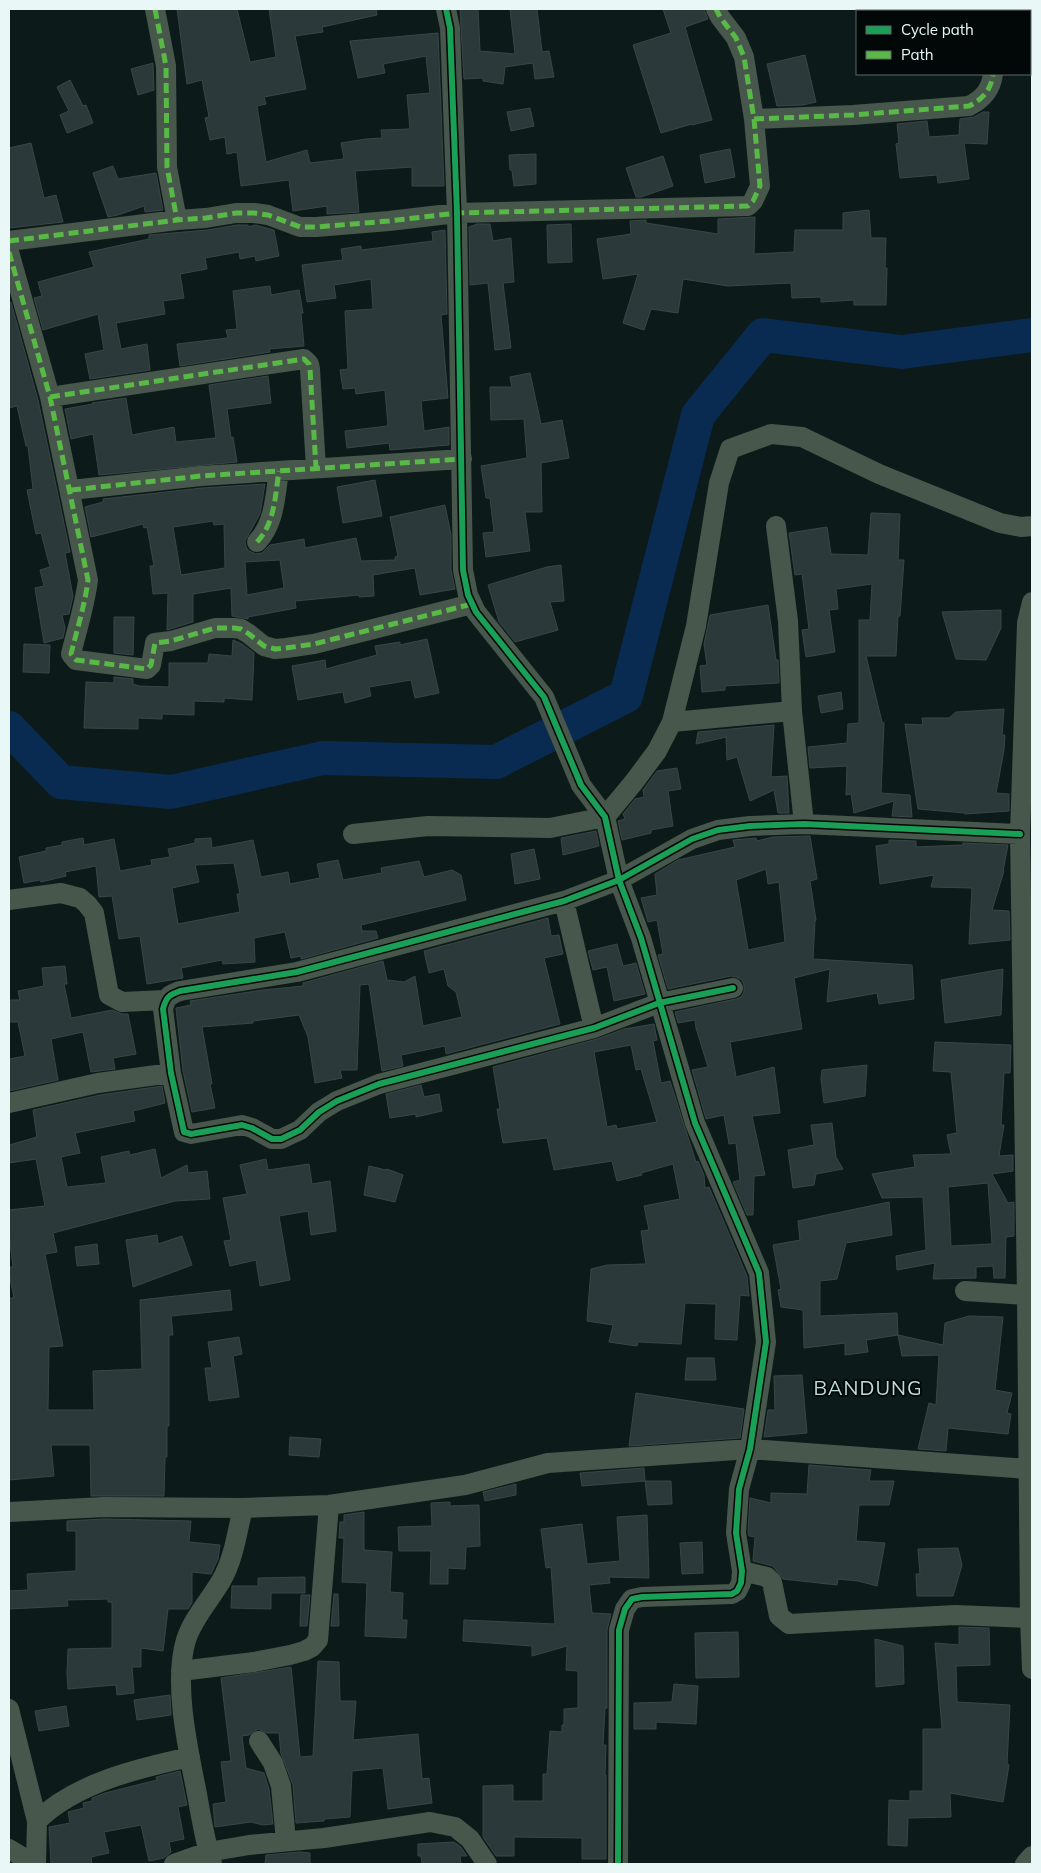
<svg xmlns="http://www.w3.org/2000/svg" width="1041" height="1873" viewBox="0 0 1041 1873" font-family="Mulish,sans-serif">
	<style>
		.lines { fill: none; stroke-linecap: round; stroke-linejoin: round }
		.river { stroke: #092b51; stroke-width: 34 }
		.building { fill: #2b393a; stroke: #3a4646; fill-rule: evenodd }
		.minor { stroke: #47574c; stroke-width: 20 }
		.quiet { stroke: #58b947; stroke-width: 5; stroke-dasharray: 10 5; stroke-linecap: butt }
		.cycleway-casing { stroke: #020807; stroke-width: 9 }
		.cycleway { stroke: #1a9f57; stroke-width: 6 }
		.labels { text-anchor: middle; stroke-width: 4; stroke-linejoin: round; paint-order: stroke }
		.quarter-label { font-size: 20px; letter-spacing: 1px; fill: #beddd8; stroke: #020807 }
	</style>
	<rect width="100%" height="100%" fill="#0c1b19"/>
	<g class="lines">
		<path class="river" d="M9,728L61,782L171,792L323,758L496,762L626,696L698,415L763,335L902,352L1032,335"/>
	</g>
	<path class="building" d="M177,9H237L250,62L276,57L269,9H376L377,15L322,27L323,32L295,36L306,89L264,97L266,104L257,106L266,162L307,150L310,163L344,159L341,143L366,139L382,138L381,130L410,129L407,95L430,93L426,56L383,64L385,73L358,78L350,41L438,33L444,186H412V167L355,171L359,212L327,214V206L293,211L289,180L241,186L237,152L227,154L225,137L210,140L205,118L209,117L202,80L187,84Z
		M460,9H478L480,51L515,54L510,9H537L542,52L549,51L554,77L535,79L533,63L505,67L503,84L483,81V78L464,79Z
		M663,9H704L708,19L685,27L712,120L692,125V124L661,133L633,45L671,33Z
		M805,55L816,102L803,105L777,106L767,64Z
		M153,63L154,90L138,95L131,69Z
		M70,80L83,106L86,105L93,123L67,133L60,115L69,111L57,87Z
		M530,108L534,126L511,131L507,112Z
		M983,112H989L987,144L964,143L969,179L938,183L937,175L900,178L896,144L899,143L897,124L927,121L929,137L959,135L960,119L974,117Z
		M31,143L44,198L56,195L63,222L9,228V148Z
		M730,149L735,177L705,183L700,155Z
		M536,154V184L514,186L512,170H510L509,155Z
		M663,156L673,186L641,197H636L626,168Z
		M113,166L118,179L156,173L163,210L145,212L144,206L118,215L108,217L93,173Z
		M869,210L871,238H886L885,268H887L886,305H854V300L821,302V297L792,298L791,283L728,286L683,279L678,313L651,309L644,330L623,323L638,274L603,279L597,239L631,234L630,221L646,220V223L718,234V219L755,217L754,254L794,252L795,230H843V213Z
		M490,224L493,241L511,238L514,282L503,283L511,348L495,350L488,283L470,285L469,227L477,224Z
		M571,224L572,262L548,263L547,225Z
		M237,225H248V227L255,225L274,230L279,256L256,261L255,256L240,259L239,252L205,258L207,269L180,274L184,298L163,301L165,314L116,323L121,349L147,344L150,370L90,379L85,354L104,350L98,314L43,330L34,298L42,296L38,282L94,267L89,252L149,239V235L208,230Z
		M445,230L447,314L441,315L448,398L421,401L424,431L449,427V445L390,450L389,443L347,448L345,431L388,426L385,390L356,394L355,388L343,389L340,370L348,369L345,311L373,309L371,279L334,285L336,298L307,302L302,265L343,260L341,249L361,246V250L433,241L432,232Z
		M270,286L271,295L299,290L303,313H301L304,346L269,349L270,352L180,366L177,344L228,338L226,330L237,329L233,291Z
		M11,302L38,400L70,552L65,553L73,596L69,614L62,615L65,628L63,638L44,643L35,588L44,586L40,570L50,567L41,533L36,534L27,490L33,489L28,446H26L17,406L9,408V303Z
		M530,373L541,424L562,420L569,458L541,463L542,512H525L530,551L486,557L483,533L494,532L490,498H486L481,466L527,458L524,419L491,420L490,387H512L510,377Z
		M268,376L271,403L227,409L231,438L233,437L237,462L99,475L93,434L71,439L65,409L93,404L92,403L126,398L132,435L174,427L176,442L216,438L209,385Z
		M375,480L382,516L343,523L337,487Z
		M265,484L260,514L245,541L246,547L249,551L256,554L262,553L270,545L304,539L305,548L356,538L361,561L395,560V557L398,556L390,517L445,505L451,535V570L455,589L420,595L415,568L373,575L374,596L359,597V595L295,601L296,608L248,617V619L232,616L231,588L193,594V622L167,630L168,593L153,594L150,566H154L147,527L144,528L143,524L91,537L85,507L103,502V499L202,488ZM213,521L214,525L224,524L225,568L181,575L173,527ZM280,560L284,588L247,595L245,562Z
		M871,513L900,514L898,560H904L900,616H898L896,656H866L882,722L884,723L881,793L910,795L912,817L892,816L894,801L854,813L851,794L846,795L847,766L810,768L808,747L847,743L848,724L859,723V620H870L872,584L836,589L838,609L829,610L835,652L806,657L802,630L809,629L802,574L795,575L789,533L827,527L831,554L868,555Z
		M561,565L564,601L550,602L558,630L515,642L499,622L488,585L547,567Z
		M768,605L776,660H778L779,683L725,686V690L702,692L700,666L707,665L704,644L710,615Z
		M1001,610V628L986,660L956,659L942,612Z
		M114,617H134L133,655L114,653Z
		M427,639L439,693L415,698L411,680L369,687L371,696L345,703L343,692L298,700L292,666L325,660L326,669L377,655L375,646L400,642V645Z
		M233,640L242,644L254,653L252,700L224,698V702L194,701V715L162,714V719L138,718V729L84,728L86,682L114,683V677L133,679V684L139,686L169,687V663H208L209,654L232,656Z
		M24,644L50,645L49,673L23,672Z
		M841,692L843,709L821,713L818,696Z
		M1004,709L1002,735H1005L1004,750L996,793L1009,794V811L965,814V813L918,809L905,724L923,725L922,718H949L956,712Z
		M774,725L771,777L787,776L789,813H778L774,790L750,801L737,757L727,760L726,737L696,744L698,732Z
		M677,768L681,789L668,791L673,826L651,830V833L622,840L618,821L625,819L623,814L635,799L644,797L643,790L657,771Z
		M596,831L599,846L563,855L561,838Z
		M810,836L817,879L810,881L816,920L815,921L813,959L912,965L914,999L879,1004L877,993L827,1002L830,969L794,978L802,1029L730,1042L736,1077L774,1067L780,1113L752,1116L765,1175L754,1176L753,1215H747L733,1182L740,1180L736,1143L729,1144L724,1115L706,1119L692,1070L708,1067L696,1028L695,1020L678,1023L675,1012L736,999L741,997L744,992V985L742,980L736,977L731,976L668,989L658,955L663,954L657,920L648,922L641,898L657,895L655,874L678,860L735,847L733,840L756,838L757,841L773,837ZM766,869L768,884L779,882L785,942L748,950L736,880Z
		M83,838L84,845L114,839L120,871L152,865L151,860L170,857L168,849L195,843V839L211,838L212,848L253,840L261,877L288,872L290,884L320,878L317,864L338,860L343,880L382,873L381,868L419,861L424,877L452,870L461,875L466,900L361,925L362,931H376L378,938L301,959V956L291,958L285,932L254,938L255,962L223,964L222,960L181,968L183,978L147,984L140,936L119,939L112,896L99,897L96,866L65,872L66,876L41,882L40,880L24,883L19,857L46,851V848L62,845V842ZM234,863L240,894H237L240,912L178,924L172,888L199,882L195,865Z
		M889,840L916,841V847L963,845V843L1008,845L1003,871H1004L992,910L1009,911L1010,940L969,944L972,888L931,887L934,875L880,884L876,846L889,844Z
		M534,849L540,879L515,884L511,854Z
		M548,918L551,936L559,935L563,954L544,958L560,1024L446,1054L445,1046L401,1055L403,1066L382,1071L369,984L360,985L357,1070H340L342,1078L315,1083L308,1037L299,1015L253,1021V1023L202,1027L212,1084H210L215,1108L192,1112L183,1071L176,1008L191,1005L190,1001L263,990L303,986V983L383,961L387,980L404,982L415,976L423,1026L462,1017L456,992L448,986L444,969L429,973L424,951Z
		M617,944L623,966L636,963L645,994L614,1001L607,967L593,970L588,951Z
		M65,966L67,984H64L71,1018L112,1010L122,1014H128L136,1054L113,1058L115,1069L91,1072L83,1032L51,1039L58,1080L9,1091V1059L25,1056L18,1022H9V1000H20L18,991L44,986L42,968Z
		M1003,969L1001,1015L945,1023L941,980Z
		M654,1024L657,1040L653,1041L661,1083L670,1081L696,1162L698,1161L704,1175L705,1188L709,1187L747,1276L749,1296L740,1295L737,1340L715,1339L716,1304L685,1303L681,1344L638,1342L637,1346L609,1342L613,1325L587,1321L591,1269L607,1265L646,1264L641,1231L649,1230L644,1206L680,1199L673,1164L641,1173L642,1175L617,1181L612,1161L554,1170L547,1138L503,1143L497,1109H500L493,1067L597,1039L624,1029ZM631,1045L636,1070L641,1069L657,1122L617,1129L616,1125L607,1127L594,1052Z
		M935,1042L1011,1045L1010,1073H1004L1001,1125H1004L999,1156L1013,1155V1171L992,1174L1008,1203L1014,1202V1236L1006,1237L1005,1278H994L993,1266L976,1267V1278L933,1279L935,1263L897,1270L896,1256L926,1250L923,1197L882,1198L872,1174L915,1167L913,1155L951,1154L947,1135L957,1133L951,1072L933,1071ZM988,1183L992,1244L951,1246L948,1187Z
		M867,1065L865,1096L824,1103L821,1079L822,1070Z
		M421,1085L424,1097L439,1094L442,1111L416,1117V1114L390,1118L386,1094Z
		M162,1086L165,1103L133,1111L135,1121L75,1133L80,1153L61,1157L67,1187L106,1183L101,1157L129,1151L130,1155L155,1149L161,1178L187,1165L188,1173L207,1171L210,1199L175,1201L53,1233L57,1252L45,1254L63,1346L49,1347L48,1410H94L93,1371L142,1369L140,1300L230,1290L232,1310L171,1316L173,1335H169V1426H167V1457H165L164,1496H91L90,1445H51L54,1476L9,1480V1298H14L9,1273V1267H13L9,1233V1210L45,1206L36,1159L9,1163V1145L37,1137L33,1110L100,1095Z
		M832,1123L836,1157L843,1169L816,1174L814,1185L793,1188L788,1150L814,1145L811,1125Z
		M266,1159L268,1170L309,1164L312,1184L330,1181L336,1231L311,1235L308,1211L279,1216L290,1280L260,1286L256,1260L230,1266L224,1241L231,1240L223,1198L247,1194L240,1165Z
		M369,1166L386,1170L387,1169L403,1175L395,1202L364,1195Z
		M889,1202L892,1235L846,1243L837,1279L820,1281V1316L897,1313L898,1335L866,1340L868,1352L845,1355V1343L804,1348L803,1310L781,1307L778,1290L781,1289L773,1245L800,1240L798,1221Z
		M157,1235L158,1244L182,1236L192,1265L133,1287L126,1240Z
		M97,1244L99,1264L77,1266L75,1247Z
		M969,1316L1003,1317L995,1390L1012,1393L1007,1413L1011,1414L1008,1434L948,1428L946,1451L918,1449L929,1403L936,1405L939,1355L902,1356L898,1335L943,1345L945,1323Z
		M239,1337L242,1354L233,1356L239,1397L209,1401L205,1368H212L208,1342Z
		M687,1358H714L716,1380H685Z
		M802,1375L807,1433L764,1437L768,1410H775L774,1376Z
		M636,1393L744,1409L740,1438L629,1446Z
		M290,1437L321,1439L319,1457L289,1455Z
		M809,1465L871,1470L869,1481H894L889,1505H859L856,1541L885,1543L877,1586L858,1581L838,1579L837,1585L783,1579L773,1566L753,1561L755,1537L749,1536L748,1532L750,1498L771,1503V1493L807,1494Z
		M644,1468L645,1481L582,1486L580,1473Z
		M645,1481H671L672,1504L648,1505Z
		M516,1484V1495L485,1501L483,1492Z
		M450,1502V1506L479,1505L480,1546L466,1547L465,1569L448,1568V1584H430L431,1551H399L398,1527L432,1526L431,1503Z
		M364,1512V1550L392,1552L390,1592L403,1593L402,1620H407L406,1638L365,1636L367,1583L342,1582L344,1538H339L340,1522H344V1515Z
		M647,1515L649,1578L609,1577L610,1583L589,1585L592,1613L611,1614L607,1630V1708H605L603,1745H606L605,1775H606V1859H582V1838L514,1837V1856H496L483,1837V1786L513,1785V1801H543V1774H547L550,1731L562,1732V1725H564V1709L578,1708V1671L566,1670L567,1646L532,1656V1646L463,1641L464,1620L555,1624L551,1567L546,1568L541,1529L582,1524L587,1564L620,1561L617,1517Z
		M104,1519L191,1521L189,1542L220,1545L218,1559L211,1574L192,1572V1603L188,1609H168L163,1651L141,1648V1667H132L134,1693L117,1695L116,1685L68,1689L67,1674L68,1649L112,1648V1602H108V1599L67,1600L68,1606L9,1609V1591L28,1590L27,1574L76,1571V1531H67V1521Z
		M702,1542L703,1573L682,1574L680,1543Z
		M958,1548L962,1565L953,1596H917L916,1574H920L918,1549Z
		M305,1577V1593H271V1609L231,1608L232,1586H258V1578Z
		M334,1594H338L339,1626H331Z
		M301,1595H310L307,1626H300Z
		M959,1627L989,1628L990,1665L956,1666L957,1702L1010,1705L1007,1764L1009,1765L1003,1802L950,1793L951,1817L908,1818L907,1846L888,1845L889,1800L910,1801V1791H923V1729H942L935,1643L959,1645Z
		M738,1632L739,1677L696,1678L695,1633Z
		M875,1639L903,1646L904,1684L876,1687Z
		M318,1661L339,1662L340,1701H356L353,1740L418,1734L422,1779L429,1778L432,1803L388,1809L383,1768L352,1771L350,1817L324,1819V1821L296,1823L293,1785L281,1754L279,1733H267L258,1729L249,1735L242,1736L246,1768L264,1773L269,1789L273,1824L263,1825L251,1822L215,1827L213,1804L226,1802L221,1762L231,1761L221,1678L291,1667L300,1757L313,1756Z
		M674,1684L698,1686L696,1724L656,1722V1729H634V1703L672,1702Z
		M170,1695L171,1715L137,1720L134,1700Z
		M66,1706L69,1726L39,1731L35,1711Z
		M180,1771L187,1805L178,1807L184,1839L169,1842L171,1852L164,1858L149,1861L141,1825L104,1832L109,1853L91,1857L92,1864H51L49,1827L70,1823L68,1812L84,1808L83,1803L92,1801V1798L105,1793L157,1780L156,1777Z
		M454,1842L461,1847L467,1856H460L461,1864H422L421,1856H418V1844Z
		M300,1852L310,1853V1864H265L266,1855Z"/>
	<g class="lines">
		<path class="minor" d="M155,9L166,66L167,167L177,220
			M446,9L450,28L457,213L463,570L468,595L476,612L544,697L581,785L605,817L619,880L641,938L695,1123L759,1273L766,1342L750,1449L739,1489L736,1533L742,1571L741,1583L737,1591L732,1594L642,1597L632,1599L625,1609L619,1630L618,1864
			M1000,11V9
			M754,119L853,115L969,106C983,99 991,90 993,74
			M9,241L177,220L206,218L236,213H254L268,215L300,227H316L389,221L457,213L748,206L753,201L760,186L754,119L744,57L736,38L720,17L716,9
			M9,252L50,397L88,580C85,605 77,629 71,654L76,660L147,669L151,665L155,643L171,641L215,628H234L241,629L249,634L264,646L275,649L286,648L314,644L472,604
			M50,397L304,359L309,364L310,369L316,468
			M71,490L201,476L462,459
			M776,526L788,621L792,711L804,824
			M257,542C275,523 275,496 279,471
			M1032,602L1027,623L1020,834L1027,1295L1030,1618L1032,1669
			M672,722L696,626L719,483L730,449L771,434L802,437L879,474L1000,523L1021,527L1032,526
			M353,834L428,826L550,828L605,817L634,782L657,751L672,722L792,711
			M9,900L61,893L80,898L87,904L94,913L109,995L122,1002L165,1000
			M564,901L594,1028
			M733,988L659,1003L594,1028L379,1084L337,1101L319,1112L300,1130L281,1139H272L252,1128L242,1125L191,1134L184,1132L171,1073L163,1009C166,997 169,995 180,991L297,972L564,901L619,880L692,839L718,830L750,826L804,824L1020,834
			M9,1103L98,1083L171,1073
			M965,1291L1027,1295
			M9,1512L104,1507L243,1508L329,1505L465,1485L548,1463L750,1449L1028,1469
			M742,1571L767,1577L772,1582L779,1616L789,1624L955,1615L1030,1618
			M181,1671L254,1662L290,1655L304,1651L312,1647L318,1640L329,1505
			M9,1709L37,1821L36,1864
			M259,1741L273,1763L281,1786L286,1841
			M37,1821C75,1783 139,1768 190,1757
			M9,1849L34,1864
			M174,1864L208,1852L249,1845L324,1838L430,1822L455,1827L470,1839L487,1864
			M212,1864C205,1841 201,1817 197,1794C188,1749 173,1683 186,1640C193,1618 210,1600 221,1581C234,1559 237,1532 243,1508
			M1025,1864L1032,1856"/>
		<path class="quiet" d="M155,9L166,66L167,167L177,220
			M1000,11V9
			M754,119L853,115L969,106C983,99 991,90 993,74
			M9,241L177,220L206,218L236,213H254L268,215L300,227H316L389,221L457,213L748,206L753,201L760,186L754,119L744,57L736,38L720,17L716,9
			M9,252L50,397L88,580C85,605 77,629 71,654L76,660L147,669L151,665L155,643L171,641L215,628H234L241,629L249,634L264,646L275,649L286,648L314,644L472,604
			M50,397L304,359L309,364L310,369L316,468
			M71,490L201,476L462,459
			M257,542C275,523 275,496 279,471"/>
		<defs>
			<path id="cycleway" d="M446,9L450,28L457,213L463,570L468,595L476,612L544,697L581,785L605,817L619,880L641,938L695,1123L759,1273L766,1342L750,1449L739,1489L736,1533L742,1571L741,1583L737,1591L732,1594L642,1597L632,1599L625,1609L619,1630L618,1864
				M733,988L659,1003L594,1028L379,1084L337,1101L319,1112L300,1130L281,1139H272L252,1128L242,1125L191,1134L184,1132L171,1073L163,1009C166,997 169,995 180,991L297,972L564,901L619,880L692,839L718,830L750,826L804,824L1020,834"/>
		</defs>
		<use href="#cycleway" class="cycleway-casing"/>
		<use href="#cycleway" class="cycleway"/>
	</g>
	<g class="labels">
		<g class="quarter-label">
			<text x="868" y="1395">BANDUNG</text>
		</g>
	</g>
	<rect width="1041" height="1873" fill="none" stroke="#e9f8f6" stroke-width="20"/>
	<rect x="856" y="10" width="175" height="65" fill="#020807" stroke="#5e6867"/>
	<rect x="866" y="26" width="25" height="8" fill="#1a9f57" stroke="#5e6867"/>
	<text x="901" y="35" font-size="15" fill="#e9f8f6">Cycle path</text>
	<rect x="866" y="51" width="25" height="8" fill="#58b947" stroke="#5e6867"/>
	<text x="901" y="60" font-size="15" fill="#e9f8f6">Path</text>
</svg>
